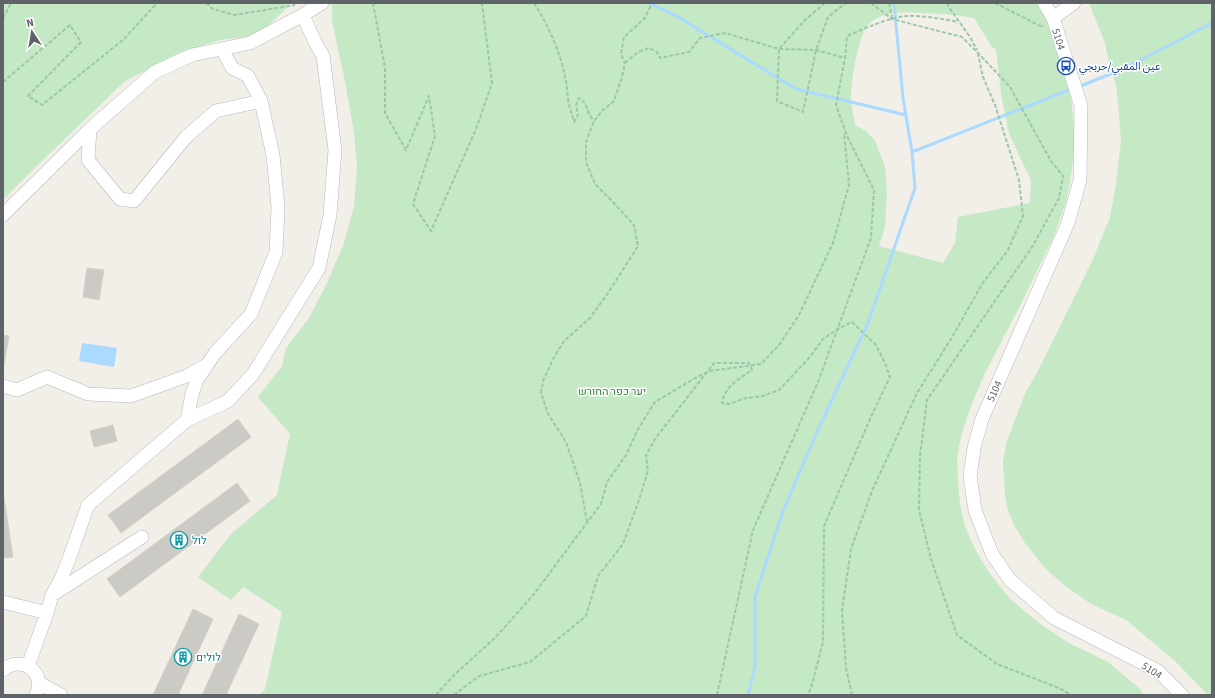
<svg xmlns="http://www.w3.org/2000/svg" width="1215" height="698" viewBox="0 0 1215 698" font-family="'Source Sans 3','Noto Sans Arabic',Heebo,sans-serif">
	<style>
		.green { fill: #c5e8c5; fill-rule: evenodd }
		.water { fill: #aadaff }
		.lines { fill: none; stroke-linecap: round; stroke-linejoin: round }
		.stream { stroke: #aadaff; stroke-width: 3 }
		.building { fill: #cccac5; stroke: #d6d1c6 }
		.minor-casing { stroke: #b5b8bc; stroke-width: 14 }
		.path { stroke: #9cc7a9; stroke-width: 2; stroke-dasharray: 4 2; stroke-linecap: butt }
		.minor { stroke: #fff; stroke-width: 13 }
		.labels { text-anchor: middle; stroke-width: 3; stroke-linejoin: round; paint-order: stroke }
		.street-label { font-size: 11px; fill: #5f6368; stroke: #fff }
		.transit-label { font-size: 11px; fill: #164399; stroke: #fff; text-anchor: start }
		.park-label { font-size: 11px; fill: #348238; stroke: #fff }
		.culture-label { font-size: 11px; fill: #0d838f; stroke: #fff; text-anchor: start }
	</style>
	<rect width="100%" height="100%" fill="#f1efe8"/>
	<path class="green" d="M3,3H287L289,6L258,35L220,40L178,53L124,82L43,160L3,200Z
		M332,3H1038L1055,40L1071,95L1075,142L1071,176L1066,202L1053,238L1021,304L985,373L971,406L962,433L957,457L958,482L960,504L965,526L975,549L988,571L1010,599L1039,623L1067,642L1108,662L1139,688L1144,695H260L265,689L282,612L243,587L231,600L198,577L231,534L277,495L290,434L258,397L282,366L286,348L309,318L326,285L343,246L354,207L357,167L354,132L344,76L332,21ZM906,12L956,15L974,18L992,47L996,50L1001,94L1009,134L1031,180L1030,203L958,217L955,243L943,263L879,246L885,227L887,194L885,166L875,141L866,131L855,125C854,116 851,107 851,98C851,82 858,32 871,22C882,14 894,13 906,12Z
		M1089,3H1212V695H1208L1174,660L1126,620L1091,604L1064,585L1044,567L1025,543L1015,527L1008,511L1005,496L1003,462L1006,444L1014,422L1025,394L1039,369L1094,257L1110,217L1116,184L1121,141L1119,113L1116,85L1110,67L1105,43Z"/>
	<path class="water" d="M82,343L117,348L114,367L79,361Z"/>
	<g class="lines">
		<path class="stream" d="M649,3L680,18L796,89L906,115
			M1078,87L1123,69L1212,23
			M912,152L1071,89
			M748,695L755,667V597L783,511L816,434L868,323L915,188L912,152L903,98L894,3"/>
	</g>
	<path class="building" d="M87,268L104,270L99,300L83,297Z
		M3,335L9,336L4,364H3Z
		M238,419L251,437L121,533L108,515Z
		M113,425L117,441L94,447L90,431Z
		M237,483L250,501L120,597L107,579Z
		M3,491L13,557L3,558Z
		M193,609L213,619L178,695H153Z
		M239,614L259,624L226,695H202Z"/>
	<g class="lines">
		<defs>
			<path id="minor" d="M1044,3L1053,18L1081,106L1080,180L1068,223L982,419L974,448L970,476L975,510L992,554L1010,580L1054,618L1158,671L1182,695
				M1053,18L1074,3
				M222,49L232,68L248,76L261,101L216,111L186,137L134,201L120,199L88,160L90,129L155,72L192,55L250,43L301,16
				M3,215L90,129
				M3,386L17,390L47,377L88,394L131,396L187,376L205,366
				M187,420L192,394L197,380L215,353L251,314L276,252L278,207L273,155L261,101
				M52,595L61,579L69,559L88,505L187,420L228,401L253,374L319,268L330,215L335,150L323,56L315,42L306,22L301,16L322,3
				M3,602L47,613
				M28,666L47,613L52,595L142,537
				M3,670C22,654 47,673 36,695
				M39,683L61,695"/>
		</defs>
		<use href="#minor" class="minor-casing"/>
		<path class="path" d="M206,3L213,9L234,15L295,5
			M373,3L385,68V113L406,150L429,96L435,136L413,204L431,231L476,129L492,83L482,3
			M534,3C548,25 560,51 565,77C567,84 567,91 568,98C569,107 572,114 574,122L578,115L576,105L579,98L585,103L589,114L594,121
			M825,3L805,20L779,49L777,101L803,112L816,50L828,17L846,3
			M871,3L892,19L962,37L978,53L1010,87L1051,161L1063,176L1059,198L1032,247L927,400L920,456L919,510L931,559L957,635L997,664L1059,688L1071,695
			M889,3L892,18
			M947,3L948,6L970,37L977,50
			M995,3L1042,27L1043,25
			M3,18L11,3
			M625,63L638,52L649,48L657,52L660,58L689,52L700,38L725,33L779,49L816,50L845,58
			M3,82L70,25L81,42L28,96L42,105L123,40L157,3
			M587,522L580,483L566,442L548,414L541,393L543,381L553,359L564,341L590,318L608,293L638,246L634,225L612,201L595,184L586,162V142L594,121L603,110L614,101L622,77L625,63L621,54L624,37L645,18L652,3
			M436,695L454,675L495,638L534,594L601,504L607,482L626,455L638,429L655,402L697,377L710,371L761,364L779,345L799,315L833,243L849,185L844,133
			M454,695L479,676L530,662L586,616L598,576L623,544L639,500L648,471L646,455L655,439L714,363H749L752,370C740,378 724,387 722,403L729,404L746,398L763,396L779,390L809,358L823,339L838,329L852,322L876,345L885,363L890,377L870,419L824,526L823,642L811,688L808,695
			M717,695L753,530L818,382L871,238L874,190L847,136L836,105L845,58L847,36C866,28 885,19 906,16C921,15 943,19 958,22
			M852,695L846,668L842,610L851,549L872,491L917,393L951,339L982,284L1008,250L1023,216L1019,180L995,105L983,77L978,54"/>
		<use href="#minor" class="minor"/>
	</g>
	<defs>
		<symbol id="bus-ring" viewBox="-11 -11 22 22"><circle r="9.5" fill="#fff" stroke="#1a4fb4" stroke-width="1.5"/><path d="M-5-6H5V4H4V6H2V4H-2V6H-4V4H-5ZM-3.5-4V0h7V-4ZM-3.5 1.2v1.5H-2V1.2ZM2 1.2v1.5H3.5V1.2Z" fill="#1a4fb4"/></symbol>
		<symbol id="building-ring" viewBox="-11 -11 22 22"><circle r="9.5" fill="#fff" stroke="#0f9aa8" stroke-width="1.5"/><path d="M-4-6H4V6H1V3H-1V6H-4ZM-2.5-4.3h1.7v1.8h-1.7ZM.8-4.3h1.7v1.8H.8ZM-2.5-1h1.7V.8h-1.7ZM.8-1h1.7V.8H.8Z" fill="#0f9aa8"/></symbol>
	</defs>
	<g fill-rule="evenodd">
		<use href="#bus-ring" x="1056" y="56" width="20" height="20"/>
		<use href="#building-ring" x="169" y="530" width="20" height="20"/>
		<use href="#building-ring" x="173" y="647" width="20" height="20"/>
	</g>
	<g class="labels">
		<g class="street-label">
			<text transform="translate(1059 39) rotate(73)" y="4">5104</text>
			<text transform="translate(994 391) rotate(-66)" y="4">5104</text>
			<text transform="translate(1152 670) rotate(33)" y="4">5104</text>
		</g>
		<g class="transit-label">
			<text x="1079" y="70">عين المقبي/حربجي</text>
		</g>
		<g class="park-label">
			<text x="612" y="395">יער כפר החורש</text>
		</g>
		<g class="culture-label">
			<text x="192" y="544">לול</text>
			<text x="196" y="661">לולים</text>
		</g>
	</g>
	<rect width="1215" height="698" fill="none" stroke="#5f6368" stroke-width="8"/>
	<g transform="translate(32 32) rotate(348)" stroke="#ffffff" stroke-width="3" paint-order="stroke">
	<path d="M0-3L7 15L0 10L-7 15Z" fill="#5f6368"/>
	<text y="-6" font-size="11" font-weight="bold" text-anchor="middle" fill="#5f6368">N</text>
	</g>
</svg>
